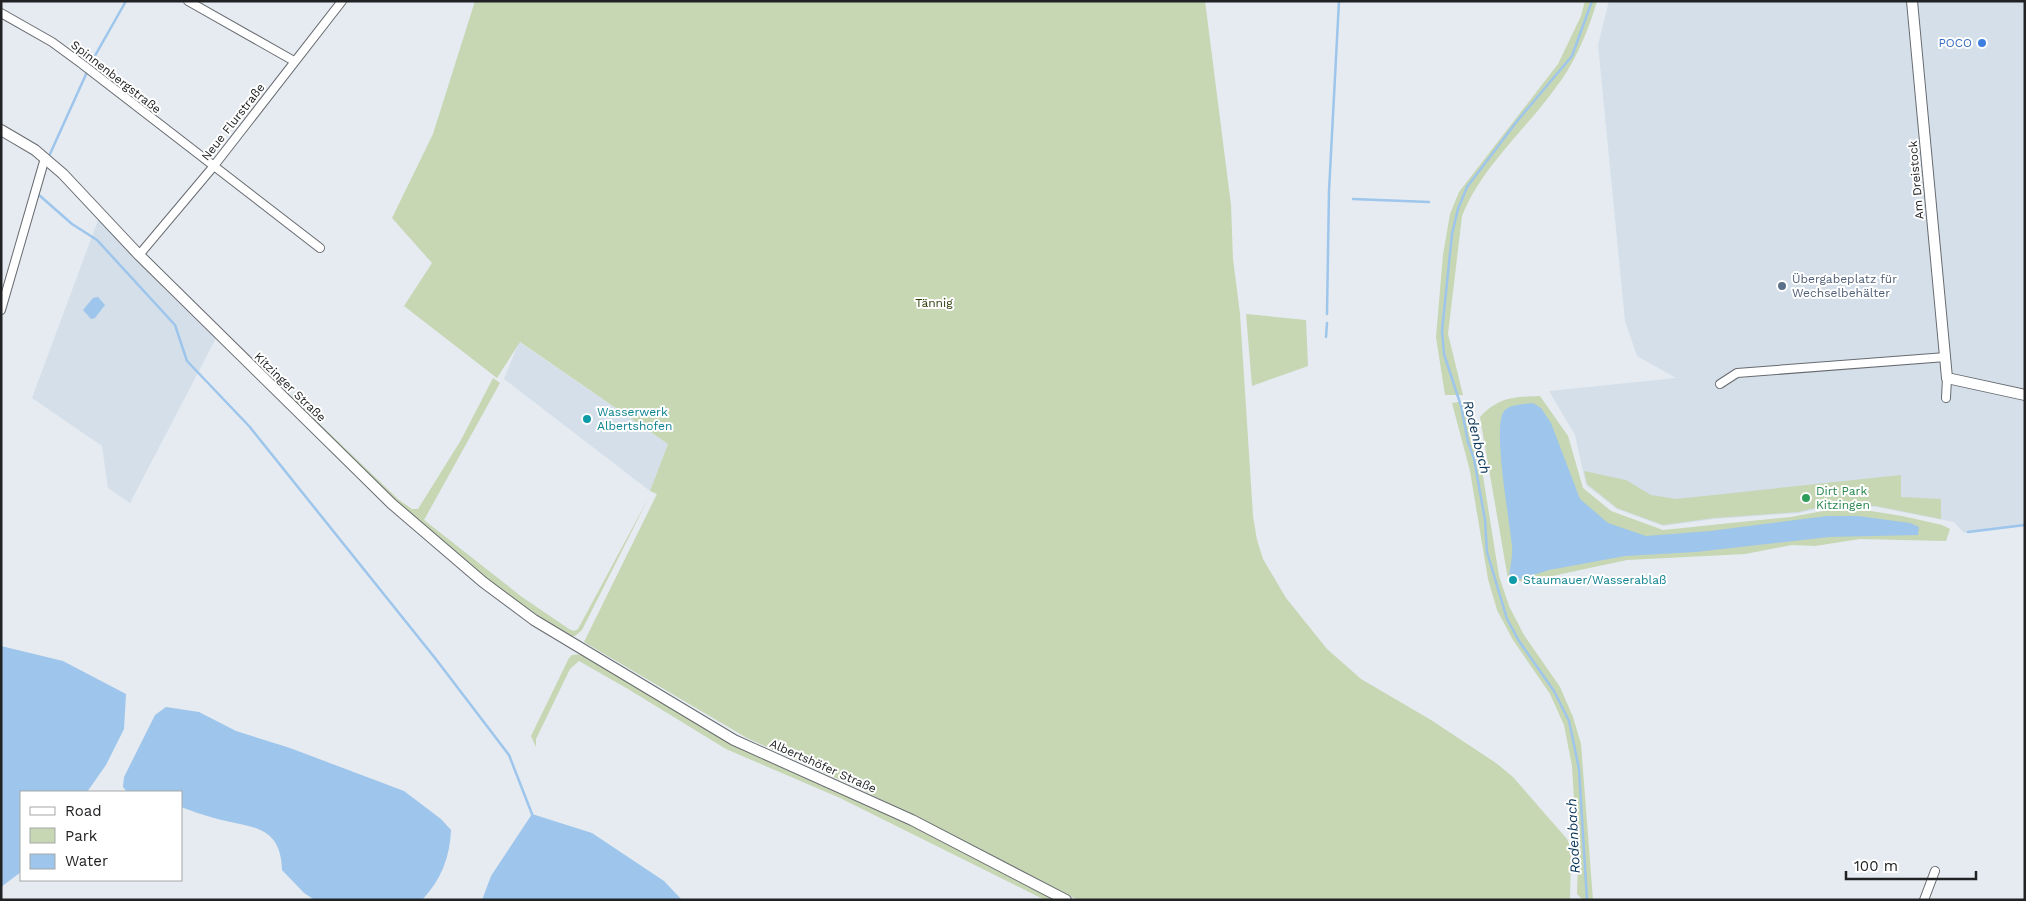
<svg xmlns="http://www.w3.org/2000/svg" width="2026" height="901" viewBox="0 0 2026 901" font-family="'Work Sans',sans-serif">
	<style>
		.built { fill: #d4dfea }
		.green { fill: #c7d6b3 }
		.water { fill: #9ec5eb }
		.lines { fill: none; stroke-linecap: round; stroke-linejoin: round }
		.stream { stroke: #9ec5eb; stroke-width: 2.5 }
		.street-casing { stroke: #676b70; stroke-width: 10 }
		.secondary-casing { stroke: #676b70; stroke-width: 12 }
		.street { stroke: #fff; stroke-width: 8 }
		.secondary { stroke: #fff; stroke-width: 10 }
		.shop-dot { fill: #3f7fe0; stroke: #fff; stroke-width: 2 }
		.service-dot { fill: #5c6f8a; stroke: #fff; stroke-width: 2 }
		.culture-dot { fill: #0f9aa8; stroke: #fff; stroke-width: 2 }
		.leisure-dot { fill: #2e9e5b; stroke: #fff; stroke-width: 2 }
		.labels { text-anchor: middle; stroke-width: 4; stroke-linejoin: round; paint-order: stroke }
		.shop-label { font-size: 12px; fill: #366cbe; stroke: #fff; text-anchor: end }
		.street-label { font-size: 12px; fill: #212224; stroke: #fff }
		.service-label { font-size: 12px; fill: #4e5e75; stroke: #fff; text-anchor: start }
		.park-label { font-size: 12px; fill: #2c3d08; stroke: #fff }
		.culture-label { font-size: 12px; fill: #0d838f; stroke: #fff; text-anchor: start }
		.leisure-label { font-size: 12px; fill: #27864d; stroke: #fff; text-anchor: start }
		.water-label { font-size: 14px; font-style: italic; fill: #083558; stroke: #fff }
	</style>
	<rect width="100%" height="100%" fill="#e5ebf0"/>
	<path class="built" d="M1609,1H2025V526L1964,533L1954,522L1876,507L1833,505L1799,513L1715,519L1663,526L1617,509L1586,485L1575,435L1549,391L1676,378L1637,356L1625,321L1598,45Z
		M100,215L216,338L130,503L108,488L102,446L32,398Z
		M519,342L668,444L650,491L504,379Z"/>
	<path class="green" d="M475,1H1205L1231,205L1233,259L1240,314L1253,516L1257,540L1263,559L1286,598L1327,649L1361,679L1431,720L1496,763L1513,777L1567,839L1571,848L1570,900H1078L858,788L747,738L584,642L657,494L650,491L668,444L520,342L497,378L404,306L432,263L392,218L433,134Z
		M1585,1H1597C1588,32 1574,65 1554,90C1524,131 1481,168 1462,216L1448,334L1463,395H1445L1436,337L1443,255L1450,214L1459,192L1558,64L1581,16Z
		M1246,314L1306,320L1308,366L1252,386Z
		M493,378L500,383L424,520L522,597L569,629L574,631L578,629L649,497L582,630L575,636H569C466,572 383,488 295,405L292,399L293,392L301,406L399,500L412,509H418L461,440Z
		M1540,396L1568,436L1583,488L1611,511L1663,530L1791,517L1834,509L1871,511L1902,516L1942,525L1950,529L1946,541L1860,539L1815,546L1792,545L1745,554L1627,560L1524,582L1508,579L1480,417C1499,397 1514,397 1540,396Z
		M1464,401L1482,470L1499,576L1509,606L1524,635L1560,687L1573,717L1581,744L1593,900H1583L1577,894L1578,863L1572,766L1564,725L1550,694L1513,640L1497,610L1488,579L1470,471L1452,403Z
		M1584,471L1626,480L1651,495L1676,499L1901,475V497L1941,499V519L1876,506L1833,504L1798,512L1714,518L1663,525L1617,508L1587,484Z
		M582,654L634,686L1059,900H1045L840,798L726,749L628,689L579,661L570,669L536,739V747L531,736L569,658L572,655Z"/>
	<path class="water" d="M98,297L105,305L95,318L91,319L83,310L93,298Z
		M1533,403L1541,408L1551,423L1580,499L1608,523L1646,536L1710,531L1827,516H1858L1910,523L1919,527L1918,535L1829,537L1696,552L1625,556L1549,570L1518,580L1509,577C1510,567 1513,556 1512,546C1510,523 1492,427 1504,411C1510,404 1524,404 1533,403Z
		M1,646L63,661L126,694L124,729L106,765L87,792H21V872L1,887Z
		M166,707L199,712L236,731L290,748L404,791L441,819L451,830C450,857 441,880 422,900H315L304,893L282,870C281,823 248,828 214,818C203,815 192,811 181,807V792H127L123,787L124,777L155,715Z
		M532,814L592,833L664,881L682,900H482L491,876Z"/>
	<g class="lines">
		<path class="stream" d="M50,154L92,61L126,1
			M39,195L72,224L97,240L175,325L187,361L249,426L435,658L509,755L532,814
			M1353,199L1429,202
			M1327,314L1329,191L1339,1
			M1326,337L1327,323
			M1968,532L2025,525
			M1587,900L1579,769L1569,721L1554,691L1519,641L1507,619L1487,552L1485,520L1474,459L1468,442L1461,406L1444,354L1442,331L1452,234L1458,209L1467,187L1518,120L1572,56L1592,1"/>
		<defs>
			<path id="street" d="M188,1L294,61
				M1,13L52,42L82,64L320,248
				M139,255L213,167L342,1
				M1,310L45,158
				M1720,384L1737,373L1946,357
				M1946,398L1947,378
				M1924,900L1935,871"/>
			<path id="secondary" d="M1912,1L1947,378L2025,395
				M1,130L35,150L63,174L139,255L392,504L483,582L534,620L734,740L912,820L1066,900"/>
		</defs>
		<use href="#street" class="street-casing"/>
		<use href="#secondary" class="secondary-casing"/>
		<use href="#street" class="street"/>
		<use href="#secondary" class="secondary"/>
	</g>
	<circle class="shop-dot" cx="1982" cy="43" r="5"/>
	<circle class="service-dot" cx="1782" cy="286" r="5"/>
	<g class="culture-dot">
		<circle cx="587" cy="419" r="5"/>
		<circle cx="1513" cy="580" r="5"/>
	</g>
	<circle class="leisure-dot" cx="1806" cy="498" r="5"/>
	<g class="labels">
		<g class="shop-label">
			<text x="1972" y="47">POCO</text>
		</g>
		<g class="street-label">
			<text transform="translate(116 77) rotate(38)" y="4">Spinnenbergstraße</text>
			<text transform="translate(233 122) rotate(-52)" y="4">Neue Flurstraße</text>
			<text transform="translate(1916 180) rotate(-95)" y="4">Am Dreistock</text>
			<text transform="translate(290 387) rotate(44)" y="4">Kitzinger Straße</text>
			<text transform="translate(823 766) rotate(24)" y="4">Albertshöfer Straße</text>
		</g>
		<g class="service-label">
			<text x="1792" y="283">Übergabeplatz für<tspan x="1792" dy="14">Wechselbehälter</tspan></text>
		</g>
		<g class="park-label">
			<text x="934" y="307">Tännig</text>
		</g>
		<g class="culture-label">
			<text x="597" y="416">Wasserwerk<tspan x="597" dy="14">Albertshofen</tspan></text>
			<text x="1523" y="584">Staumauer/Wasserablaß</text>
		</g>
		<g class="leisure-label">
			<text x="1816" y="495">Dirt Park<tspan x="1816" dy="14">Kitzingen</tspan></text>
		</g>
		<g class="water-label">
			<text transform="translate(1477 437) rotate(76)" y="5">Rodenbach</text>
			<text transform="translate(1573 836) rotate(-93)" y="5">Rodenbach</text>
		</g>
	</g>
	<rect width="2026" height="901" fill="none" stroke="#212224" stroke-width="5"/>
	<rect x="20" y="791" width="162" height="90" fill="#ffffff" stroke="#a6a7a7"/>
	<rect x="30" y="807" width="25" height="8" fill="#ffffff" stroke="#a6a7a7"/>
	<text x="65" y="816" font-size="15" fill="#212224">Road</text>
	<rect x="30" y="828" width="25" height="15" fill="#c7d6b3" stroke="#a6a7a7"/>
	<text x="65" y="841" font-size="15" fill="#212224">Park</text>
	<rect x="30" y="854" width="25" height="15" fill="#9ec5eb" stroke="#a6a7a7"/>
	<text x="65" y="866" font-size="15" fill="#212224">Water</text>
	<path d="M1846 871v8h130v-8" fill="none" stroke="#212224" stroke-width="2.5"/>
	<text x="1854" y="871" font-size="15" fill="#212224" stroke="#ffffff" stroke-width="4" paint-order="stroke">100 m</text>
</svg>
